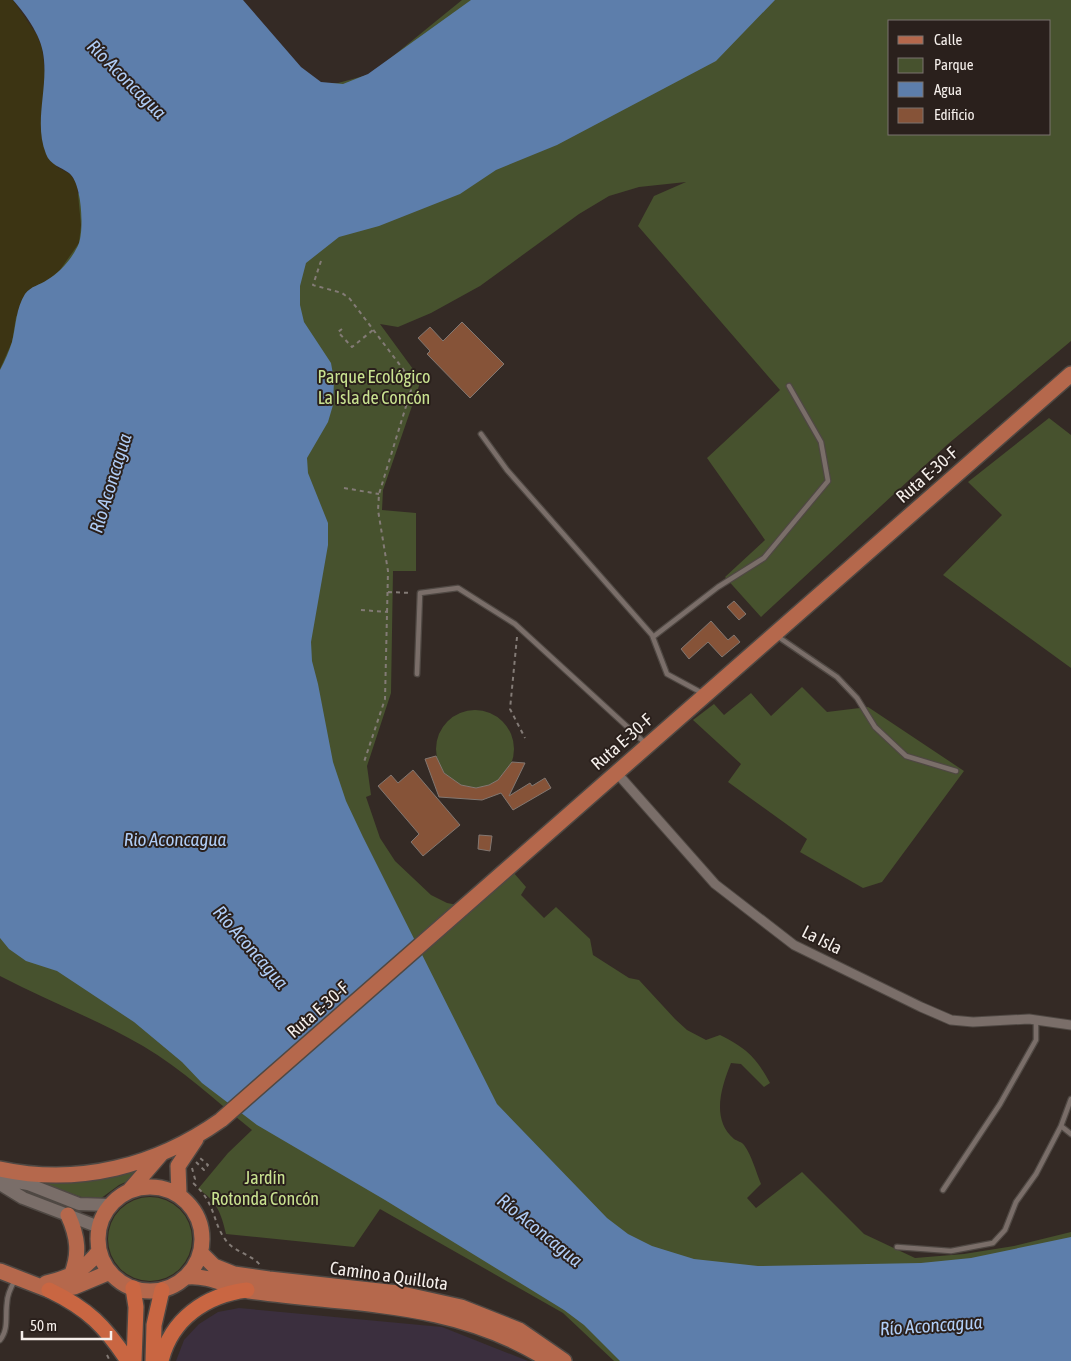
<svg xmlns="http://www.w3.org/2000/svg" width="1071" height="1361" viewBox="0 0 1071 1361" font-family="'Asap Condensed',sans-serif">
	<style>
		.industrial { fill: #3b2f3e }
		.green { fill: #47522e; fill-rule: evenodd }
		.sand { fill: #3c3413 }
		.water { fill: #5d7eab }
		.building { fill: #865338; stroke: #827771 }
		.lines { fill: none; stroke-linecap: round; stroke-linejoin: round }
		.service-casing { stroke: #4f4843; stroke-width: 7 }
		.minor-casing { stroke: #4f4843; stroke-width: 11 }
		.secondary-casing { stroke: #4f4843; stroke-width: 15 }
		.primary-casing { stroke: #4f4843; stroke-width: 18 }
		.trunk-casing { stroke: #4f4843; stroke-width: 18 }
		.path { stroke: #837b76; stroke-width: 2; stroke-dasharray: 4 4; stroke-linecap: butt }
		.service { stroke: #7a6e69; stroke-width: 4.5 }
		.minor { stroke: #7a6e69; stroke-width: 9 }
		.secondary { stroke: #7a6e69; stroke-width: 12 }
		.primary { stroke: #b5684c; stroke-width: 15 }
		.trunk { stroke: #c96642; stroke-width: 15 }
		.labels { text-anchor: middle; stroke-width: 4; stroke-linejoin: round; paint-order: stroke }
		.park-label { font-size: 18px; fill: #c9e290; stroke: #2a201c }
		.street-label { font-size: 18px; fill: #f5efeb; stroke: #2a201c }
		.water-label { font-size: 19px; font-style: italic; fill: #b0cdf6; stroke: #2a201c }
	</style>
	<rect width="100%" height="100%" fill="#342a25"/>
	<path class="industrial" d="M239,1308L442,1327L528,1361H176L184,1340L199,1324L218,1312Z"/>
	<path class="green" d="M462,0H1071V341L948,444L761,617L725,577L765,540L707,458L780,390L638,226L654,196L686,182L639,187L609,196L579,214L480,286L431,313L398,327L380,324L421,380L383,490L382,510L416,513V571H393L391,693L367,766L371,795L366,797L380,838L395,861L431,895L447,903L473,908L513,872L526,887L521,895L544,918L556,907L590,939L593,955L629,978L639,980L675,1019L687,1030L706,1040L720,1035C746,1048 756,1057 770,1083L764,1087L741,1064L731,1063C721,1088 711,1119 734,1139C737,1141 742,1142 744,1145C752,1156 756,1172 761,1184L747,1198L756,1208L802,1172L864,1234L915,1258L964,1254L1014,1246L1071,1232V1361H614L563,1313L380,1209L354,1247L226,1234C221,1213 217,1201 198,1189L228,1153L252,1130C216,1101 182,1069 143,1046C97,1019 47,1001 0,976V235L303,74L320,84L338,83L371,74ZM890,21H1050V134H890Z
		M1049,418L1071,435V668L943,575L1002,515L968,482Z
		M802,687L827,712L868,707L964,771L882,882L863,888L800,852L807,839L728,782L741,764L693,720L714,704L724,715L751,693L771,716Z
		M436 749a39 39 0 1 1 78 0a39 39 0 1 1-78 0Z
		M140,1169L130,1180L119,1185L100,1199H87L45,1184L46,1182L88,1180Z
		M108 1239a42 42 0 1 1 84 0a42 42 0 1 1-84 0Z"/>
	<path class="sand" d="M0,0H13L37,35L42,48L57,167L70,174L77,184L81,225L79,243L60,270L48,280L32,288L16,317L12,342L0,369Z"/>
	<path class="water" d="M13,0H243L301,67L321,82L343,84L368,74L471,0H775L716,61L557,145L496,170L460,194L379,226L339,237L306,263L300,286V305L304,322L331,363L334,380L333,405L328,422L307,458L308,473L328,523V545L311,642L312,661L318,684L333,762L346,801L363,837L497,1104L607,1218L628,1234L652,1246L694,1259L758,1266L921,1263L971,1258L1071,1237V1361H620L584,1325L564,1310L385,1200L257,1125L202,1083L182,1062L134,1022L57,971L26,961L9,949L0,938V370C5,361 9,351 12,342C16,326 16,308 25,294C31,286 40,285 47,280C60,273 74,256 79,243C84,228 82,183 69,173C61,167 50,165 46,154C34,124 47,92 44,60C43,38 27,16 13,0Z"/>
	<path class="building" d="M462,322L504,364L470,398L427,354L430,351L418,338L430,327L443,341Z
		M734,601L746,614L739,620L727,607Z
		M711,621L728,640L734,635L740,642L722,657L708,642L689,659L681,649Z
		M436,756L444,773L461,785L476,788L489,785L498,780L512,762L525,763L509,796L530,783L532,786L545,778L551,788L513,810L501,793L482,800L439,797L425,759Z
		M413,770L460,825L423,856L411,842L419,834L378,786L391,775L398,783Z
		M479,835L492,836L490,851L478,849Z"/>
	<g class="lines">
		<defs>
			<path id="service" d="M481,434L507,470L652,635L667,674L704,694
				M777,636L837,677L857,698L875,727L906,756L956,771
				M653,637L718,587L764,558L828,481L821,442L789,386
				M417,674L420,593L458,588L515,624L645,743
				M1071,1099L1061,1126L1071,1134
				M943,1190L1000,1104L1036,1040V1020
				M897,1247L951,1251L993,1243L1005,1230L1016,1202L1036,1174L1061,1126
				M0,1340C9,1329 5,1316 7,1303C7,1295 11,1287 15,1280"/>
			<path id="minor" d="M616,772L715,884L794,945L921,1007L951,1020L973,1022L1029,1019L1071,1025"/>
			<path id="secondary" d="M0,1179L28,1184L79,1204L110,1205
				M0,1184L23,1198L99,1227"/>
			<path id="primary" d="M0,1169C79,1186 156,1166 221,1120L1071,374
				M98 1239a52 52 0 1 1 104 0a52 52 0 1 1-104 0Z
				M130,1190L161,1154
				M179,1194L178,1166L196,1139
				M68,1215C78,1237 80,1254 71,1276
				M201,1253L214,1266L234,1274L269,1279L398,1293L461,1307L519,1330L564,1361
				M0,1271L49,1290L74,1287L110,1272
				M187,1277C210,1275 227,1287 249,1291C354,1306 451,1300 545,1358
				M46,1283C69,1278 85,1270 99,1251"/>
			<path id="trunk" d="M133,1288L136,1307L134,1361
				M49,1290C88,1309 105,1326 128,1361
				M153,1361L154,1325L162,1290
				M161,1361C171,1319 206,1295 247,1290"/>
		</defs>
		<use href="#service" class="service-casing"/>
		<use href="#minor" class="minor-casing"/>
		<use href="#secondary" class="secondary-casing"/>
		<use href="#primary" class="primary-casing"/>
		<use href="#trunk" class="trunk-casing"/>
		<path class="path" d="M321,261L313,285L342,293L350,299L409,377L411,390L379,494L378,510L388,571L385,699L364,762
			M342,329L338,332L352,347L373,330
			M344,488L379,494
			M388,592L412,593
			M361,610L388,612
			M517,637L510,709L525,738
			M196,1162L204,1170L208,1165L200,1158
			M192,1168L195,1179L193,1183C218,1205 211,1223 228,1243C236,1252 252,1255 260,1265
			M107,1355L110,1361"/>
		<use href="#service" class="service"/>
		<use href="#minor" class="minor"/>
		<use href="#secondary" class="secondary"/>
		<use href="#primary" class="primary"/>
		<use href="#trunk" class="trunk"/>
	</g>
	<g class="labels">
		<g class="park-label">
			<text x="374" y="383">Parque Ecológico<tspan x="374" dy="21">La Isla de Concón</tspan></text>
			<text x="265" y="1184">Jardín<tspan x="265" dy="21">Rotonda Concón</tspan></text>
		</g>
		<g class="street-label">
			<text transform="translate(927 475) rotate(-41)" y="6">Ruta E-30-F</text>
			<text transform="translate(622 742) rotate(-41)" y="6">Ruta E-30-F</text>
			<text transform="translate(822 940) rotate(27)" y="6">La Isla</text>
			<text transform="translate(318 1010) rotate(-41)" y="6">Ruta E-30-F</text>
			<text transform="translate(389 1276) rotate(8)" y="6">Camino a Quillota</text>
		</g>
		<g class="water-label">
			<text transform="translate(127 79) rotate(45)" y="7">Río Aconcagua</text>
			<text transform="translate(110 483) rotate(-73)" y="7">Río Aconcagua</text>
			<text x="175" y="846">Rio Aconcagua</text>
			<text transform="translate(251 947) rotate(49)" y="7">Río Aconcagua</text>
			<text transform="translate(540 1230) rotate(39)" y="7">Río Aconcagua</text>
			<text transform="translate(931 1325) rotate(-4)" y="7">Río Aconcagua</text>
		</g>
	</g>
	<rect x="888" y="20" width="162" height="115" fill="#2a201c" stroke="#7b736f"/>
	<rect x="898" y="36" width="25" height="8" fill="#b5684c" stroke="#7b736f"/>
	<text x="934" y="45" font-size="15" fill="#f5efeb">Calle</text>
	<rect x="898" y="58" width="25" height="15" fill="#47522e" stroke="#7b736f"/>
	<text x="934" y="70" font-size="15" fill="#f5efeb">Parque</text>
	<rect x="898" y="82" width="25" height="15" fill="#5d7eab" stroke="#7b736f"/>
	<text x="934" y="95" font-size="15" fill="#f5efeb">Agua</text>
	<rect x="898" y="108" width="25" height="15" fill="#865338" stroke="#7b736f"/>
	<text x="934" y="120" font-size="15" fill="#f5efeb">Edificio</text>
	<path d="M22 1331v8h89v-8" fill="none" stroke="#f5efeb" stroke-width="2.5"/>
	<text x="30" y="1331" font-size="15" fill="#f5efeb" stroke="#2a201c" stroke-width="4" paint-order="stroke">50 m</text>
</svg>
